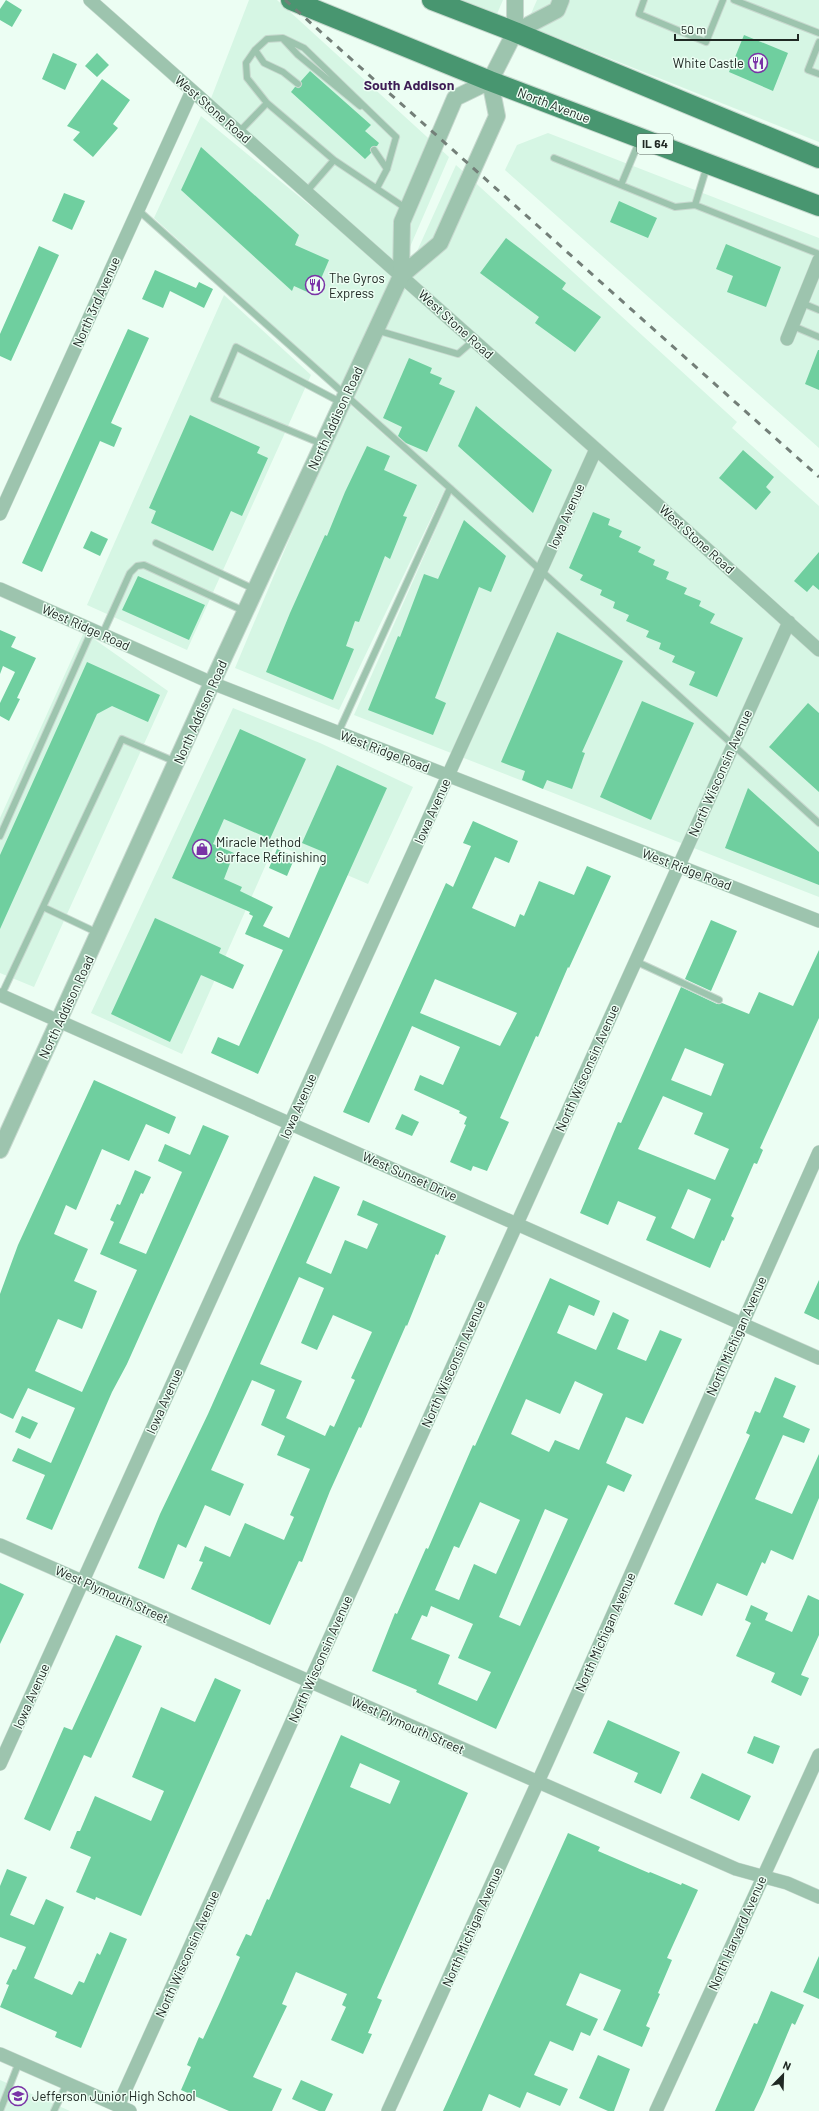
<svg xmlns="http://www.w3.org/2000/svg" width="819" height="2111" viewBox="0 0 819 2111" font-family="Barlow,sans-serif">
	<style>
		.built { fill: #d6f6e4 }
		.building { fill: #6fcf9f; fill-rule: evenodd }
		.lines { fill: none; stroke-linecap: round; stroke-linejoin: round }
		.service-casing { stroke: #c7d8ce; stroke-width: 8 }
		.minor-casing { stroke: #c7d8ce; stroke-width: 14 }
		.tertiary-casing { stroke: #c7d8ce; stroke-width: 18 }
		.primary-casing { stroke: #c7d8ce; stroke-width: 22 }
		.service { stroke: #9dc4ae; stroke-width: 6 }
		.minor { stroke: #9dc4ae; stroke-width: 13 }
		.tertiary { stroke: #9dc4ae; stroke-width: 16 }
		.primary { stroke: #489670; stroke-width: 20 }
		.rail { stroke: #737f78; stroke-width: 3; stroke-dasharray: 7 7; stroke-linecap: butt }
		.labels { text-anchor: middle; stroke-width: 3; stroke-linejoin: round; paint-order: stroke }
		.shield { fill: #ecfef3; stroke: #5d6962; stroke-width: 1 }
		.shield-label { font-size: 12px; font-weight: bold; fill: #202924 }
		.poi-label { font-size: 13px; fill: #202924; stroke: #ecfef3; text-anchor: start }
		.street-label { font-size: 13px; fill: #202924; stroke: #ecfef3 }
		.neighbourhood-label { font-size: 14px; font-weight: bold; fill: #3e1d55; stroke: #ecfef3 }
	</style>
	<rect width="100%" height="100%" fill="#ecfef3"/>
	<path class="built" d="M249,0H277L449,157L400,270L210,101Z
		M434,0H503L493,23Z
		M537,0H819V142L526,25Z
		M201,116L396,276L344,390L154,218Z
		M548,133L819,238V448L505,170L517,145Z
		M456,165L737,422L732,428L819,506V897L354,715L454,488L352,395Z
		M224,295L311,375L187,650L87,605Z
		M347,402L445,489L339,710L235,668Z
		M84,632L168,691L34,987L0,973V818Z
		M233,708L320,743L413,787L368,884L275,844L182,1054L91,1013Z
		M0,2080L70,2111H0Z"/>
	<path class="building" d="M6,0L22,10L12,27L0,20V9Z
		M744,35L788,53L773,91L729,72Z
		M53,53L77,64L65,90L42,79Z
		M97,53L109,65L97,77L85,66Z
		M310,71L371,125L365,131L379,143L377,146L371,147V153L365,159L291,92L295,87H301V81Z
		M102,79L130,100L113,124L118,128L93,157L73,140L80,132L67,126Z
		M201,147L299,235L295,245L329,260L314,295L294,286L292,291L181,190Z
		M64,193L85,201L72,230L52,221Z
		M619,201L657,218L648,238L610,222Z
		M506,238L566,283L562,289L601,317L575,352L535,323L539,317L480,273Z
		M726,244L781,267L766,307L727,292L733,276L716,269Z
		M39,246L59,255L11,361L0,356V334Z
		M155,270L196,288L199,282L213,289L204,308L170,291L163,308L142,299Z
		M128,329L149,338L111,423L122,428L114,447L100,441L42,572L22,563Z
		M818,350H819V390L805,384Z
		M409,358L432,368L430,373L442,378L439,384L455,391L427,452L406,443L398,436L402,427L383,418Z
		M476,406L552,470L533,513L458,446Z
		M190,415L260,447L257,453L268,458L242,516L231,511L213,551L151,523L156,511L149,508Z
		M367,446L390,456L384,470L417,485L403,516L407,517L390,559L385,556L359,622L355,621L346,646L354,649L333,700L266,672L290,613L325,535L327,536L345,492Z
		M743,450L774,477L766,487L771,492L756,510L719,478Z
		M593,512L610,519L608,525L622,531L619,537L641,547L638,552L655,560L653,565L669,572L666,579L687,588L684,594L701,601L699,606L715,614L710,623L743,638L717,697L689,685L695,672L672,662L675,656L659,649L661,643L646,637L649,631L626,621L629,615L613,608L615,602L600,595L602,590L580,580L583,575L569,568Z
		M464,520L506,556L491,592L479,587L435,698L446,703L433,735L368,710L398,636L400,637L424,574L438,579Z
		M91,531L108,539L100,556L83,548Z
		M819,552V590L813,585L807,592L794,581Z
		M138,576L205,605L189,640L122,610Z
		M0,630L16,637L11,647L36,658L17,698L20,699L9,721L0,716V703L15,672L3,666L0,674Z
		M557,632L623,661L582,752L585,753L572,789L547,780L543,789L522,780L525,771L501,762Z
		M87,662L160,695L148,722L112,706L97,714L0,929V855Z
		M642,701L694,723L651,820L600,797Z
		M808,703L819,713V792L769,747Z
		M240,729L306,759L270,839L224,819L213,844L234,853L224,879L242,887L240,891L273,907L263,926L289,938L326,853L302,843L337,765L387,788L258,1074L211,1053L218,1037L239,1046L283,950L245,934L253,916L249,914L250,912L172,878Z
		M748,788L819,852V885L725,848Z
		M473,821L518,841L509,863L495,857L472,908L515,927L520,914L524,916L539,881L574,895L587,866L611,876L569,968L568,967L538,1037L536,1036L500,1118L509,1122L487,1171L473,1166L471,1171L450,1162L466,1125L464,1124L467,1117L459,1113L460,1111L414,1090L420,1075L443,1085L460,1047L412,1026L369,1123L343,1112L446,883L453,887L471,846L463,843ZM435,979L517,1013L500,1046L420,1013Z
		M277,849L295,857L287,876L269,868Z
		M155,918L221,948L219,953L244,965L233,989L201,975L170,1042L111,1014Z
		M711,920L737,931L711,991L685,979Z
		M819,950V1018L760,1148L763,1150L757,1164L754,1163L731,1216L734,1218L724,1241L722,1240L710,1268L646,1240L656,1217L618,1201L608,1225L580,1213L618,1122L621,1123L681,987L717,1004L722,1003L749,1014L759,992L793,1006ZM685,1048L724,1064L711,1096L671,1080ZM663,1096L703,1113L694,1134L729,1149L715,1180L638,1149ZM688,1189L711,1199L694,1239L671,1228Z
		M94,1080L176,1117L169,1134L146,1124L129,1161L102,1149L76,1210L66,1205L54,1234L88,1249L74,1281L97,1291L82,1329L58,1319L35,1371L82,1392L137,1270L100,1254L114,1222L110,1220L117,1204L120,1205L135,1170L151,1177L143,1194L141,1193L119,1243L146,1254L182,1172L158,1161L165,1144L190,1155L203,1125L229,1136L127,1364L112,1392L52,1530L26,1519L45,1475L12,1461L18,1448L51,1463L75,1408L28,1388L13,1419L0,1413V1294L18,1245Z
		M402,1114L419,1122L412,1136L395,1129Z
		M314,1176L340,1187L306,1263L331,1274L345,1240L367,1249L378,1224L357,1215L363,1200L446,1236L438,1255L436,1254L407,1326L406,1325L361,1428L359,1427L330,1491L302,1562L299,1561L270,1625L191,1589L203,1562L199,1561L205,1546L230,1557L245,1523L284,1540L294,1517L290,1515L310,1469L277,1455L285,1436L261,1425L275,1390L252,1380L211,1470L244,1484L230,1516L205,1505L186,1548L178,1544L164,1579L138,1568L160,1514L208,1414ZM299,1277L324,1288L301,1343L317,1350L333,1315L372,1332L351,1378L355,1380L334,1427L330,1425L325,1436L286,1418L302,1381L260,1364Z
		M550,1278L600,1301L594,1316L569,1305L557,1333L596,1350L613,1312L629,1320L617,1349L646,1361L660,1330L682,1339L643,1424L626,1417L606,1463L632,1475L624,1492L608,1485L496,1729L416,1692L417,1690L372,1671L395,1613L397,1614L426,1548L428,1549L473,1445L475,1446ZM575,1381L603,1394L579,1450L555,1440L549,1452L511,1434L526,1399L560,1414ZM480,1502L520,1520L496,1574L474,1564L459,1600L435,1590L454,1546L459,1548ZM545,1509L568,1519L520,1626L499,1617ZM431,1606L473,1624L458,1658L491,1672L477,1701L438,1684L450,1655L411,1639L422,1615L427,1617Z
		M819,1280V1320L804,1313Z
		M775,1377L796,1386L783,1417L810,1429L804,1443L783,1435L755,1499L792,1514L819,1454V1498L793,1560L771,1550L765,1564L762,1562L747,1596L717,1583L702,1616L674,1604L750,1435L746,1433L755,1411L760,1413Z
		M22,1416L38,1423L30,1439L15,1432Z
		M0,1583L24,1594L0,1644Z
		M808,1595L819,1600V1635L801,1675L809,1678L801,1696L771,1682L775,1673L736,1656L751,1623L745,1620L751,1605L768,1613L765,1620L792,1632Z
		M116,1635L142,1646L91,1758L84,1755L50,1831L24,1819L64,1727L72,1730Z
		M215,1678L241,1690L141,1916L96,1897L95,1900L76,1892L91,1857L70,1848L77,1831H80L95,1796L151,1821L164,1791L132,1777L161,1707L195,1722Z
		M608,1720L680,1752L661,1794L634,1782L638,1773L593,1753Z
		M341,1735L468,1793L377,1998L382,2000L368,2033L372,2034L363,2054L331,2040L346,2007L342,2005L347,1994L296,1972L282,2004L287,2006L253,2077L282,2089L272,2111H229L181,2090L191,2067L187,2065L199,2037L203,2039L220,2002L240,1957L236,1955L246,1934L251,1936L267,1899L269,1900ZM360,1763L400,1781L390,1804L350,1787Z
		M754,1736L780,1746L773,1764L747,1753Z
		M702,1773L751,1796L739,1821L690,1798Z
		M568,1833L600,1847L598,1851L649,1873L650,1872L681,1885L682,1883L698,1890L667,1958L672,1960L658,1993L660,1994L646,2026L650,2028L642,2047L603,2030L621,1990L580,1973L566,2005L598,2019L590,2036L581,2032L573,2051L550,2041L534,2075L568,2089L560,2106L527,2092L520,2108L489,2094L482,2111H443Z
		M7,1869L27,1877L10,1915L34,1925L46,1899L64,1907L34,1978L72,1995L79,1981L84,1983L97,1953L100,1955L110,1932L127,1939L81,2048L55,2037L57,2032L0,2007L9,1985L6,1984L13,1969L16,1970L26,1947L0,1937V1886Z
		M819,1956V1999L803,1992Z
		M771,1991L804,2005L795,2025L792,2023L763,2092L754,2111H715L754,2023L757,2024Z
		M598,2055L630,2069L614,2111H608L579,2098Z
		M301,2080L333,2094L325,2111H319L292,2099Z"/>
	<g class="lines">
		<defs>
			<path id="service" d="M644,0L639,14L706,42L723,0
				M734,0L819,33
				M284,40L298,55L360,106
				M819,42L808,70L819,74
				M255,50L264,63L283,72L298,84
				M239,132L267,103
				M396,137L304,48L283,38L267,39L255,50L246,63L247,78L267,103L334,160L407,209
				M374,150L387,169
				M554,158L675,207L695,205L819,254
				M621,185L639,142
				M377,188L387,169L396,137
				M307,191L334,160
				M695,205L707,166
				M138,210L450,488L819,823
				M802,303L819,310
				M793,326L819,337
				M376,330L458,354L474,340
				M322,444L214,399L236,347L342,403
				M156,543L256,590
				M102,635L130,573L137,566L144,565L244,611
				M338,733L450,488
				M0,836L92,630
				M43,907L98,933
				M635,961L719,1000
				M1,996L122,739L176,762
				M0,2111L19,2062
				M54,2111L67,2083"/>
			<path id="minor" d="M90,0L596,449L819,650
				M787,339L819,260
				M0,514L192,91
				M0,589L212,683L819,921
				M0,995L819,1358
				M0,1545L736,1869L787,1883L819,1897
				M0,1764L596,449
				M0,2054L130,2111
				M118,2106L789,622
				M388,2111L547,1762L819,1152
				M656,2111L819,1755"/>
			<path id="tertiary" d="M515,32L557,10L561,0
				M401,276L402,222L455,98L490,81
				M0,1150L212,683L401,276L440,243L497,116L490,81L515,32V0"/>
			<path id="primary" d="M291,0L490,81L819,206
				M432,0L515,32L819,158"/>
		</defs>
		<use href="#service" class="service-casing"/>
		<use href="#minor" class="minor-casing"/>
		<use href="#tertiary" class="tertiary-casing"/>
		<use href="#primary" class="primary-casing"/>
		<use href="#service" class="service"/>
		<use href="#minor" class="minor"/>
		<use href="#tertiary" class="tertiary"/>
		<use href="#primary" class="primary"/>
		<path class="rail" d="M285,0L819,477"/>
	</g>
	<defs>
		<symbol id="restaurant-ring" viewBox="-11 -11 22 22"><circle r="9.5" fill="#ecfef3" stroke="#7933a6" stroke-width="1.5"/><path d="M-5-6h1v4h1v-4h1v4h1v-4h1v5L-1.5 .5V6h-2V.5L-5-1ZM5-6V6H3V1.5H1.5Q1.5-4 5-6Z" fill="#7933a6"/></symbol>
		<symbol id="shop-ring" viewBox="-11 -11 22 22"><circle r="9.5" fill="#ecfef3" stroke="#7933a6" stroke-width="1.5"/><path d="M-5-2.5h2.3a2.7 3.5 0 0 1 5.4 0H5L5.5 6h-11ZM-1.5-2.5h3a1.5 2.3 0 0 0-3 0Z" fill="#7933a6"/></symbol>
		<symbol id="school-ring" viewBox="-11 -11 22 22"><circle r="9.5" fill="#ecfef3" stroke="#7933a6" stroke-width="1.5"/><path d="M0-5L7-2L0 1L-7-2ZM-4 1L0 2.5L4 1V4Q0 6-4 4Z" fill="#7933a6"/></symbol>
	</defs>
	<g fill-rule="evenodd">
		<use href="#restaurant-ring" x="747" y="52" width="22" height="22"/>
		<use href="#restaurant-ring" x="304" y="274" width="22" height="22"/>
		<use href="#shop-ring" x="191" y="838" width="22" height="22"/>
		<use href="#school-ring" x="7" y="2085" width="22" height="22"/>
	</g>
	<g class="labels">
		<rect class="shield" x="637" y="134" width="36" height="20" rx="3"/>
		<g class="shield-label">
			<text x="655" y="148">IL 64</text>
		</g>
		<g class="poi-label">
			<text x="744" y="68" text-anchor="end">White Castle</text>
			<text x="329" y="283">The Gyros<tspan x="329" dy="15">Express</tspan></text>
			<text x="216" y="847">Miracle Method<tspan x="216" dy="15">Surface Refinishing</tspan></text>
			<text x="32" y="2101">Jefferson Junior High School</text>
		</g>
		<g class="street-label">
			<text transform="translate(554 105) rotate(21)" y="5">North Avenue</text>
			<text transform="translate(213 109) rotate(41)" y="5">West Stone Road</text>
			<text transform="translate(96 302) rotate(-66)" y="5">North 3rd Avenue</text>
			<text transform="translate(456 324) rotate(42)" y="5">West Stone Road</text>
			<text transform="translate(335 418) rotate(-65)" y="5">North Addison Road</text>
			<text transform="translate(566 516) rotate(-66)" y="5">Iowa Avenue</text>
			<text transform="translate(697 539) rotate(42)" y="5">West Stone Road</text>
			<text transform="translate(86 627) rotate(24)" y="5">West Ridge Road</text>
			<text transform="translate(200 712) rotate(-66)" y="5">North Addison Road</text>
			<text transform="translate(385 751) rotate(21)" y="5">West Ridge Road</text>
			<text transform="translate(720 773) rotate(-66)" y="5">North Wisconsin Avenue</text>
			<text transform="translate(432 811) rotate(-66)" y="5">Iowa Avenue</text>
			<text transform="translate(687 869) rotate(21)" y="5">West Ridge Road</text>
			<text transform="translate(66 1007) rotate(-65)" y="5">North Addison Road</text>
			<text transform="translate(587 1068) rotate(-66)" y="5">North Wisconsin Avenue</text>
			<text transform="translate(298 1106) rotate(-66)" y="5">Iowa Avenue</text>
			<text transform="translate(410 1176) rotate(24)" y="5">West Sunset Drive</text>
			<text transform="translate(736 1336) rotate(-66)" y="5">North Michigan Avenue</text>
			<text transform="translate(453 1364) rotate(-66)" y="5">North Wisconsin Avenue</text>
			<text transform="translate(164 1401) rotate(-66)" y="5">Iowa Avenue</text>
			<text transform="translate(112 1594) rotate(24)" y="5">West Plymouth Street</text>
			<text transform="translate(605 1632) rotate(-66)" y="5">North Michigan Avenue</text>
			<text transform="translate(320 1659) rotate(-66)" y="5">North Wisconsin Avenue</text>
			<text transform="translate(31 1696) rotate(-66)" y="5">Iowa Avenue</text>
			<text transform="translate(408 1725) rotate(24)" y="5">West Plymouth Street</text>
			<text transform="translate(472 1927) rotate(-66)" y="5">North Michigan Avenue</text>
			<text transform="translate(737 1933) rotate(-66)" y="5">North Harvard Avenue</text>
			<text transform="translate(187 1954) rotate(-66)" y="5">North Wisconsin Avenue</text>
		</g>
		<g class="neighbourhood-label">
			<text x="409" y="90">South Addison</text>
		</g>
	</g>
	<g transform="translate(783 2075) rotate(23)" stroke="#ecfef3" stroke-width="3" paint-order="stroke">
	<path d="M0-3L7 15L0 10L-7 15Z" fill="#202924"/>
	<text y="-6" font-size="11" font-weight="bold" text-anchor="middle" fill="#202924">N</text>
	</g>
	<path d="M675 34v6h123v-6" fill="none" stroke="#202924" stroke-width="2"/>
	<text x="681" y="34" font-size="12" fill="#202924" stroke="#ecfef3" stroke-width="3" paint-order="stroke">50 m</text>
</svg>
